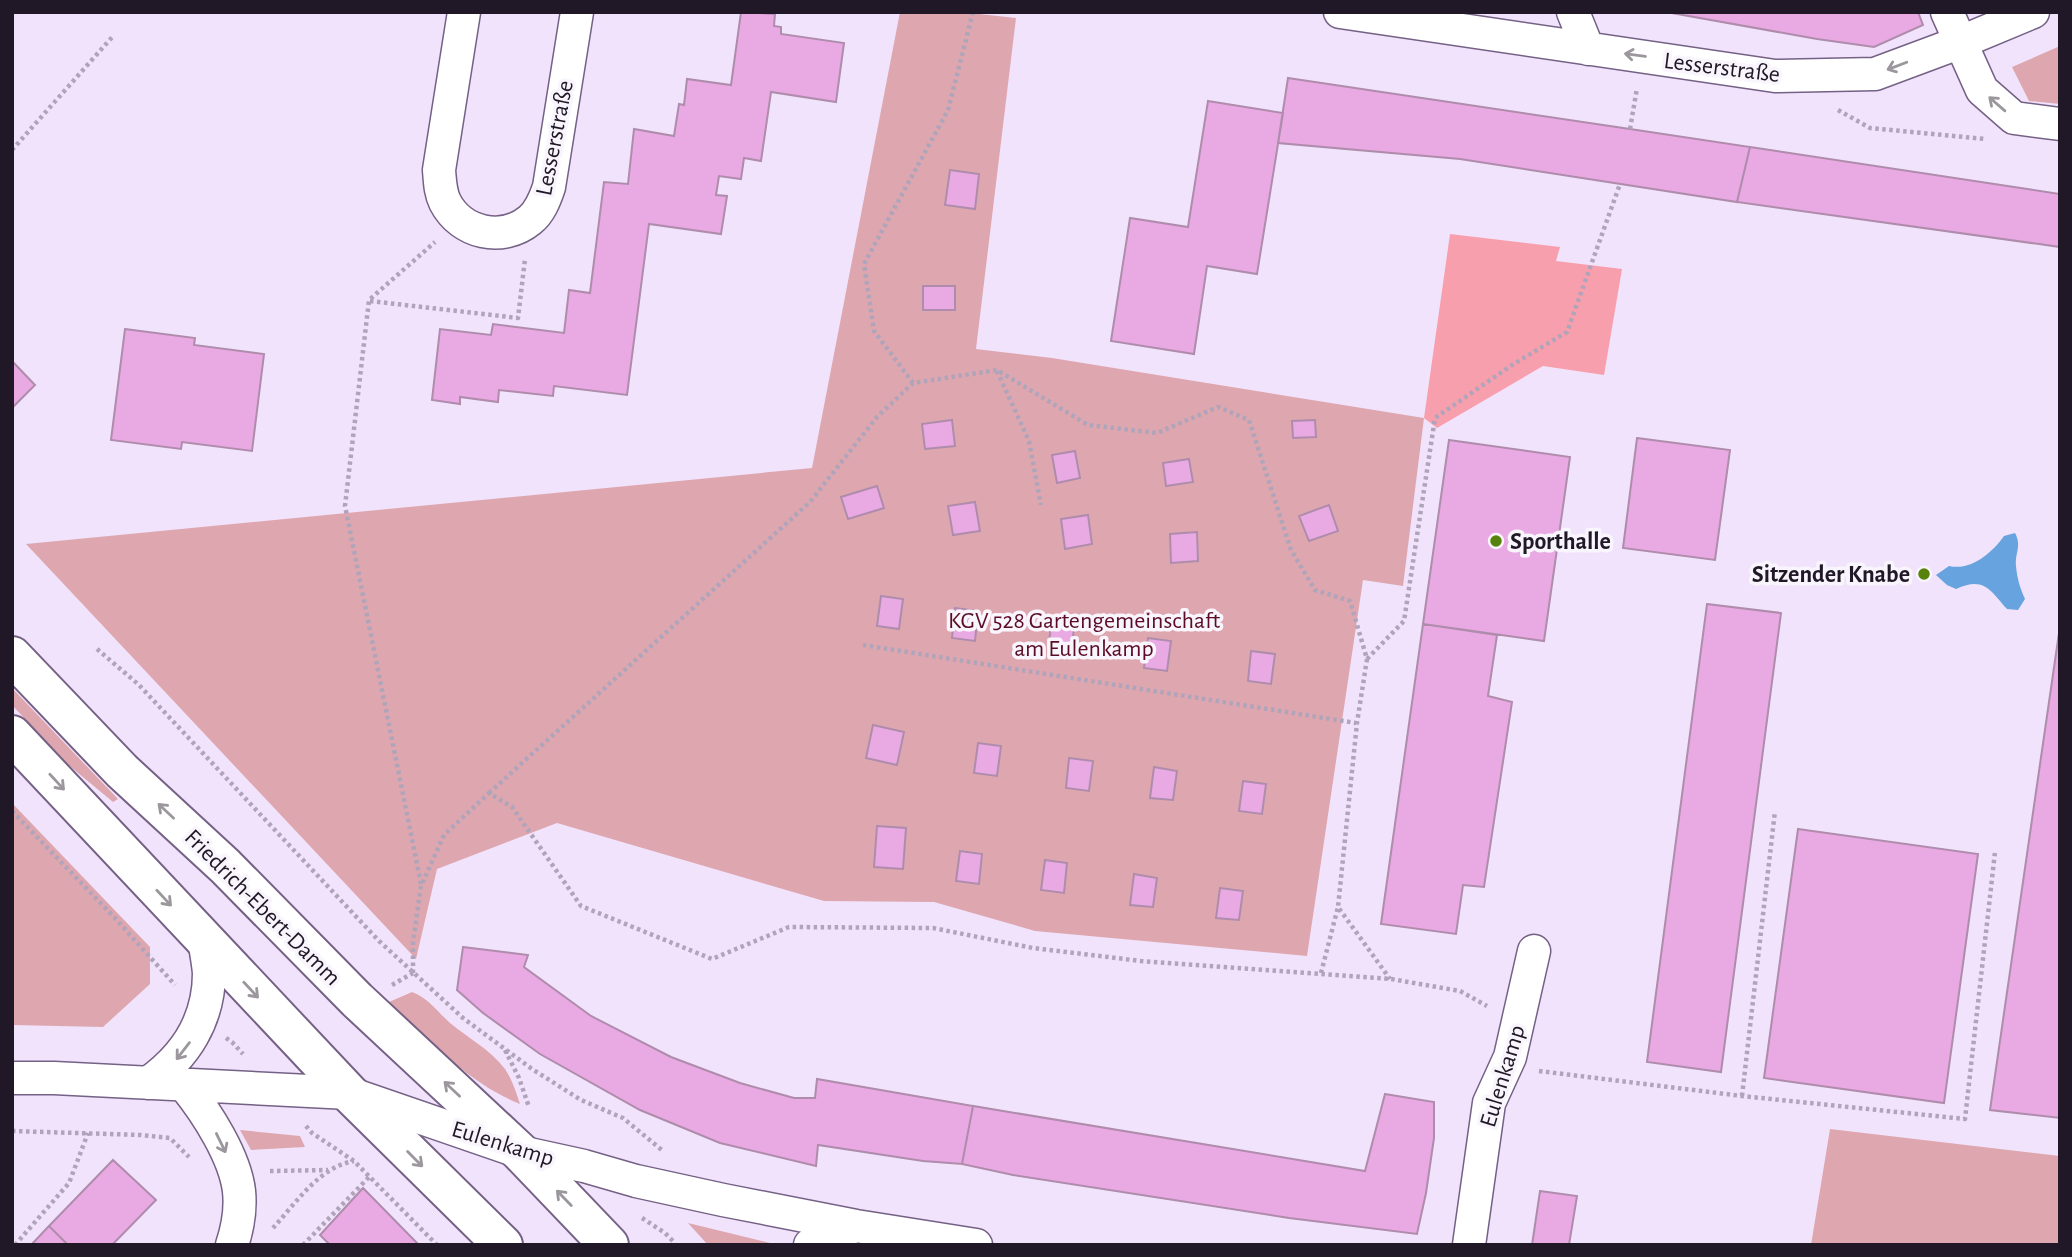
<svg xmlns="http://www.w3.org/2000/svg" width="2072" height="1257" viewBox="0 0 2072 1257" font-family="'Alegreya Sans',sans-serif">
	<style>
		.green { fill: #dea7af }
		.forest { fill: #f89fad }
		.water { fill: #67a3de }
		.building { fill: #e9a9e3; stroke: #af8cac; stroke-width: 2 }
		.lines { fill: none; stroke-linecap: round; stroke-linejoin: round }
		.minor-casing { stroke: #746185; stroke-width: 35 }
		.secondary-casing { stroke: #746185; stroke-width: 42 }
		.path { stroke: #b0a4ba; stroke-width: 4.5; stroke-dasharray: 3.5 3.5; stroke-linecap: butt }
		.minor { stroke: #fff; stroke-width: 32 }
		.secondary { stroke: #fff; stroke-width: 38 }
		.oneway { stroke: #9b979d }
		.poi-dot { fill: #57830c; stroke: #f9f5fd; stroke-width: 2.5 }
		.labels { text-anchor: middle; stroke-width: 7; stroke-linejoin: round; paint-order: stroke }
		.street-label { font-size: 24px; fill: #201826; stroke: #f9f5fd }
		.poi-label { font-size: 24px; font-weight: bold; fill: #201826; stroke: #f9f5fd; text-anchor: start }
		.park-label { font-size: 24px; fill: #5b0c24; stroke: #f9f5fd }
	</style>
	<rect width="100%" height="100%" fill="#f1e3fc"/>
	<path class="green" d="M900,12H961L1016,18L976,349L1052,358L1424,418L1403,586L1363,580L1307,956L1035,931L934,902L824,901L557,823L437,869L416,959L26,544L812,468Z
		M2060,46V104L2029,101L2012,67Z
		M12,688L118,799L113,802L66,763L12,705Z
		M12,803L150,947V984L103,1027L12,1025Z
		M412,992C427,997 438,1012 450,1023C468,1038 491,1050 505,1069C512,1079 516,1092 520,1104C468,1083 429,1040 389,1002Z
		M1830,1129L2060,1156V1245H1811Z
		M240,1130L300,1136L305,1147L251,1150Z
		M688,1223L778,1245H708Z"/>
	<path class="forest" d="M1450,234L1560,247L1556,261L1622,269L1604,375L1543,366L1437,428L1424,418Z"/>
	<path class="water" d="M2015,533C2022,546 2015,552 2016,566C2017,578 2020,588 2025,599L2018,610L2007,609C1990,590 1984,576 1956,589L1947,585L1936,575L1949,566C1971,571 1992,553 2004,536Z"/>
	<path class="building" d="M741,12L775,14L774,26L781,27V34L844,43L836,102L771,92L761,161L744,158L741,179L719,176L716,195L727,196L721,234L649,224L627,395L554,386L553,396L499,390L498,402L460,397V404L432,400L440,329L491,335L493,324L564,333L569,290L590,293L604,182L628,184L634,129L674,136L679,104L684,105L687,79L731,85Z
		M1666,12H1918L1923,25L1874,47L1817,39Z
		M1288,78L1630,129L1750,147L1737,202L1460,159L1278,143Z
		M1208,101L1283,113L1257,274L1207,266L1194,354L1111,341L1130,218L1188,227Z
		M1750,147L2060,194V247L1737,202Z
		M950,170L979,174L975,209L945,205Z
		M923,286H955V310H923Z
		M125,329L195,338L194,345L264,354L252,451L182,442L181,449L111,440Z
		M12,361L35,385L12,408Z
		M952,420L955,446L925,449L922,424Z
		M1315,420L1316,437L1293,438L1292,421Z
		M1637,438L1730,450L1715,560L1623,548Z
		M1449,440L1570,457L1544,641L1423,624Z
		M1075,451L1080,478L1057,483L1052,455Z
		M1189,459L1193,482L1166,486L1163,463Z
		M877,486L884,508L848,519L841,497Z
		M975,502L980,531L953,535L948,506Z
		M1329,505L1338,531L1309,541L1299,516Z
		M1088,515L1092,544L1065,549L1061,519Z
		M1197,532L1198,561L1171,563L1170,534Z
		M881,596L903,599L899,629L877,626Z
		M1707,604L1781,613L1721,1072L1647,1062Z
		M955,608L978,611L975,641L952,638Z
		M1051,624L1074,627L1071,657L1048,654Z
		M1423,624L1497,635L1488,696L1512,702L1484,887L1463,885L1456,934L1381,924Z
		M2060,626V1118L1990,1110Z
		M1148,638L1171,641L1167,671L1144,668Z
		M1251,651L1275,654L1271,684L1248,681Z
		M873,725L904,732L897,765L866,758Z
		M978,743L1001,746L997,776L974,773Z
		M1069,758L1093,761L1089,791L1066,788Z
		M1154,767L1177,771L1173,800L1150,798Z
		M1243,781L1266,784L1262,814L1239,811Z
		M877,826L906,828L903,869L874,867Z
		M1798,829L1978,854L1944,1103L1764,1078Z
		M960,851L982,854L979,884L956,881Z
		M1045,860L1067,863L1064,893L1041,890Z
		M1134,874L1157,878L1153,907L1130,905Z
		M1220,888L1243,891L1239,920L1216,918Z
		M463,947L528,955L524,967L591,1016L671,1057L740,1083L794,1098H815L817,1079L973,1106L962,1164L923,1161L818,1145L816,1166L720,1143L640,1110L540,1054L483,1013L457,990Z
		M1385,1094L1434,1102V1138L1426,1193L1417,1234L1289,1218L1013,1175L962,1164L973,1106L1365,1171Z
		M113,1160L156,1200L112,1245H68L49,1226Z
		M363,1188L419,1245H330L320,1235Z
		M1540,1191L1577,1196L1569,1245H1532Z
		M49,1226L68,1245H31Z"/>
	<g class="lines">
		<defs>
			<path id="minor" d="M464,12L439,170C440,181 440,192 445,202C461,233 502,243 530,220C540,212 545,199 549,187L577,12
				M1340,12L1775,76L1875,74L1961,42L2033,12
				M1573,12L1588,49
				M1947,12L1982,90L2014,118L2060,124
				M12,1078H54L349,1093L520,1152L584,1166L636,1181L723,1200L856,1226L976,1245
				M148,1083C185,1057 209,1020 209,973C208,962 206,951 204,940
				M185,1086C207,1113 235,1157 239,1191C241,1210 238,1227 232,1245
				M810,1245L824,1237L856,1226
				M1469,1245L1489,1103L1510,1057L1534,951"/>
			<path id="secondary" d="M12,656L122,771L225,866L357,1000L520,1152L609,1245
				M12,735L349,1093L503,1245"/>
		</defs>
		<use href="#minor" class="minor-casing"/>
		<use href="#secondary" class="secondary-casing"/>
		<path class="path" d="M1838,110L1870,128L1985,139
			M1630,129L1637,88
			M12,150L114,35
			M370,301L518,318L525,259
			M997,371L1029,441L1041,505
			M913,383L874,331L864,264L948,110L973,12
			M863,645L1356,723
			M97,649L139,685L379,941L463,1018L532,1069L581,1100L623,1118L663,1151
			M1367,659L1404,621L1435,418L1512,365L1567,332L1620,184
			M489,793L810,502L877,417L913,383L997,370L1088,425L1157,433L1218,407L1249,420L1291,550L1315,590L1350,601L1367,659L1357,723L1338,907L1390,979
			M12,811L114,917L175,985
			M421,884L345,506L369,300L435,242
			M413,973V942L421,886L444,835L489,793L512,807L581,906L712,959L789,927L933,928L1033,948L1141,961L1391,979L1460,991L1487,1006
			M1321,973L1338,907
			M392,985L413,973
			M226,1038L232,1042L243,1054
			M505,1050L519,1078L529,1107
			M1539,1071L1742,1096L1965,1119L1995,852
			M1742,1096L1775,811
			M306,1126L312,1133L354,1161L437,1245
			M12,1131L141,1135L170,1138L189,1157
			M270,1171L328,1170
			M642,1218L665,1233L675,1243
			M273,1228C296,1203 319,1167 354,1161
			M15,1245L69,1183L88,1133
			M303,1245L370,1176"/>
		<use href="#minor" class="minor"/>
		<use href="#secondary" class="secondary"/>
	</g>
	<defs><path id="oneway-shaft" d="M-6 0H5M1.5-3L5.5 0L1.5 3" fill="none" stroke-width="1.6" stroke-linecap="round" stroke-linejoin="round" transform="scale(1.75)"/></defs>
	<g class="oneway">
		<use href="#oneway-shaft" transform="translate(1635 55) rotate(-172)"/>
		<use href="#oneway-shaft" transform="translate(1897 66) rotate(159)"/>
		<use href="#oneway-shaft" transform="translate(1997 104) rotate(-139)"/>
		<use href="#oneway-shaft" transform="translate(57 782) rotate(47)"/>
		<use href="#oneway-shaft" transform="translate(166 811) rotate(-137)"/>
		<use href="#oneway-shaft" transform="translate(164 898) rotate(47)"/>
		<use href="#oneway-shaft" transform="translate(251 990) rotate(47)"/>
		<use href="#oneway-shaft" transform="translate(183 1051) rotate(128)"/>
		<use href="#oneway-shaft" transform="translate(452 1089) rotate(-137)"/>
		<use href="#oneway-shaft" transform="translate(221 1143) rotate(64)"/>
		<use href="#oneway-shaft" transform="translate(415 1159) rotate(45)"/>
		<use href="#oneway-shaft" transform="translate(564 1198) rotate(-134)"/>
	</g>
	<g class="poi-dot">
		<circle cx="1496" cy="541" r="7"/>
		<circle cx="1924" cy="574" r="7"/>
	</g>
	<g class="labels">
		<g class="street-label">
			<text transform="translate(1722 67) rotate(7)" y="8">Lesserstraße</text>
			<text transform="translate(554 138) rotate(-79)" y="8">Lesserstraße</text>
			<text transform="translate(263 907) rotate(45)" y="8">Friedrich-Ebert-Damm</text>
			<text transform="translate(1502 1076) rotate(-73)" y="8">Eulenkamp</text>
			<text transform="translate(503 1143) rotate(17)" y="8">Eulenkamp</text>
		</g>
		<g class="poi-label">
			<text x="1510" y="549">Sporthalle</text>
			<text x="1910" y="582" text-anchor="end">Sitzender Knabe</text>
		</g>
		<g class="park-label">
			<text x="1084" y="628">KGV 528 Gartengemeinschaft<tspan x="1084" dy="28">am Eulenkamp</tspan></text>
		</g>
	</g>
	<rect width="2072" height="1257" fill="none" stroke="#201826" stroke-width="28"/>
</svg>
